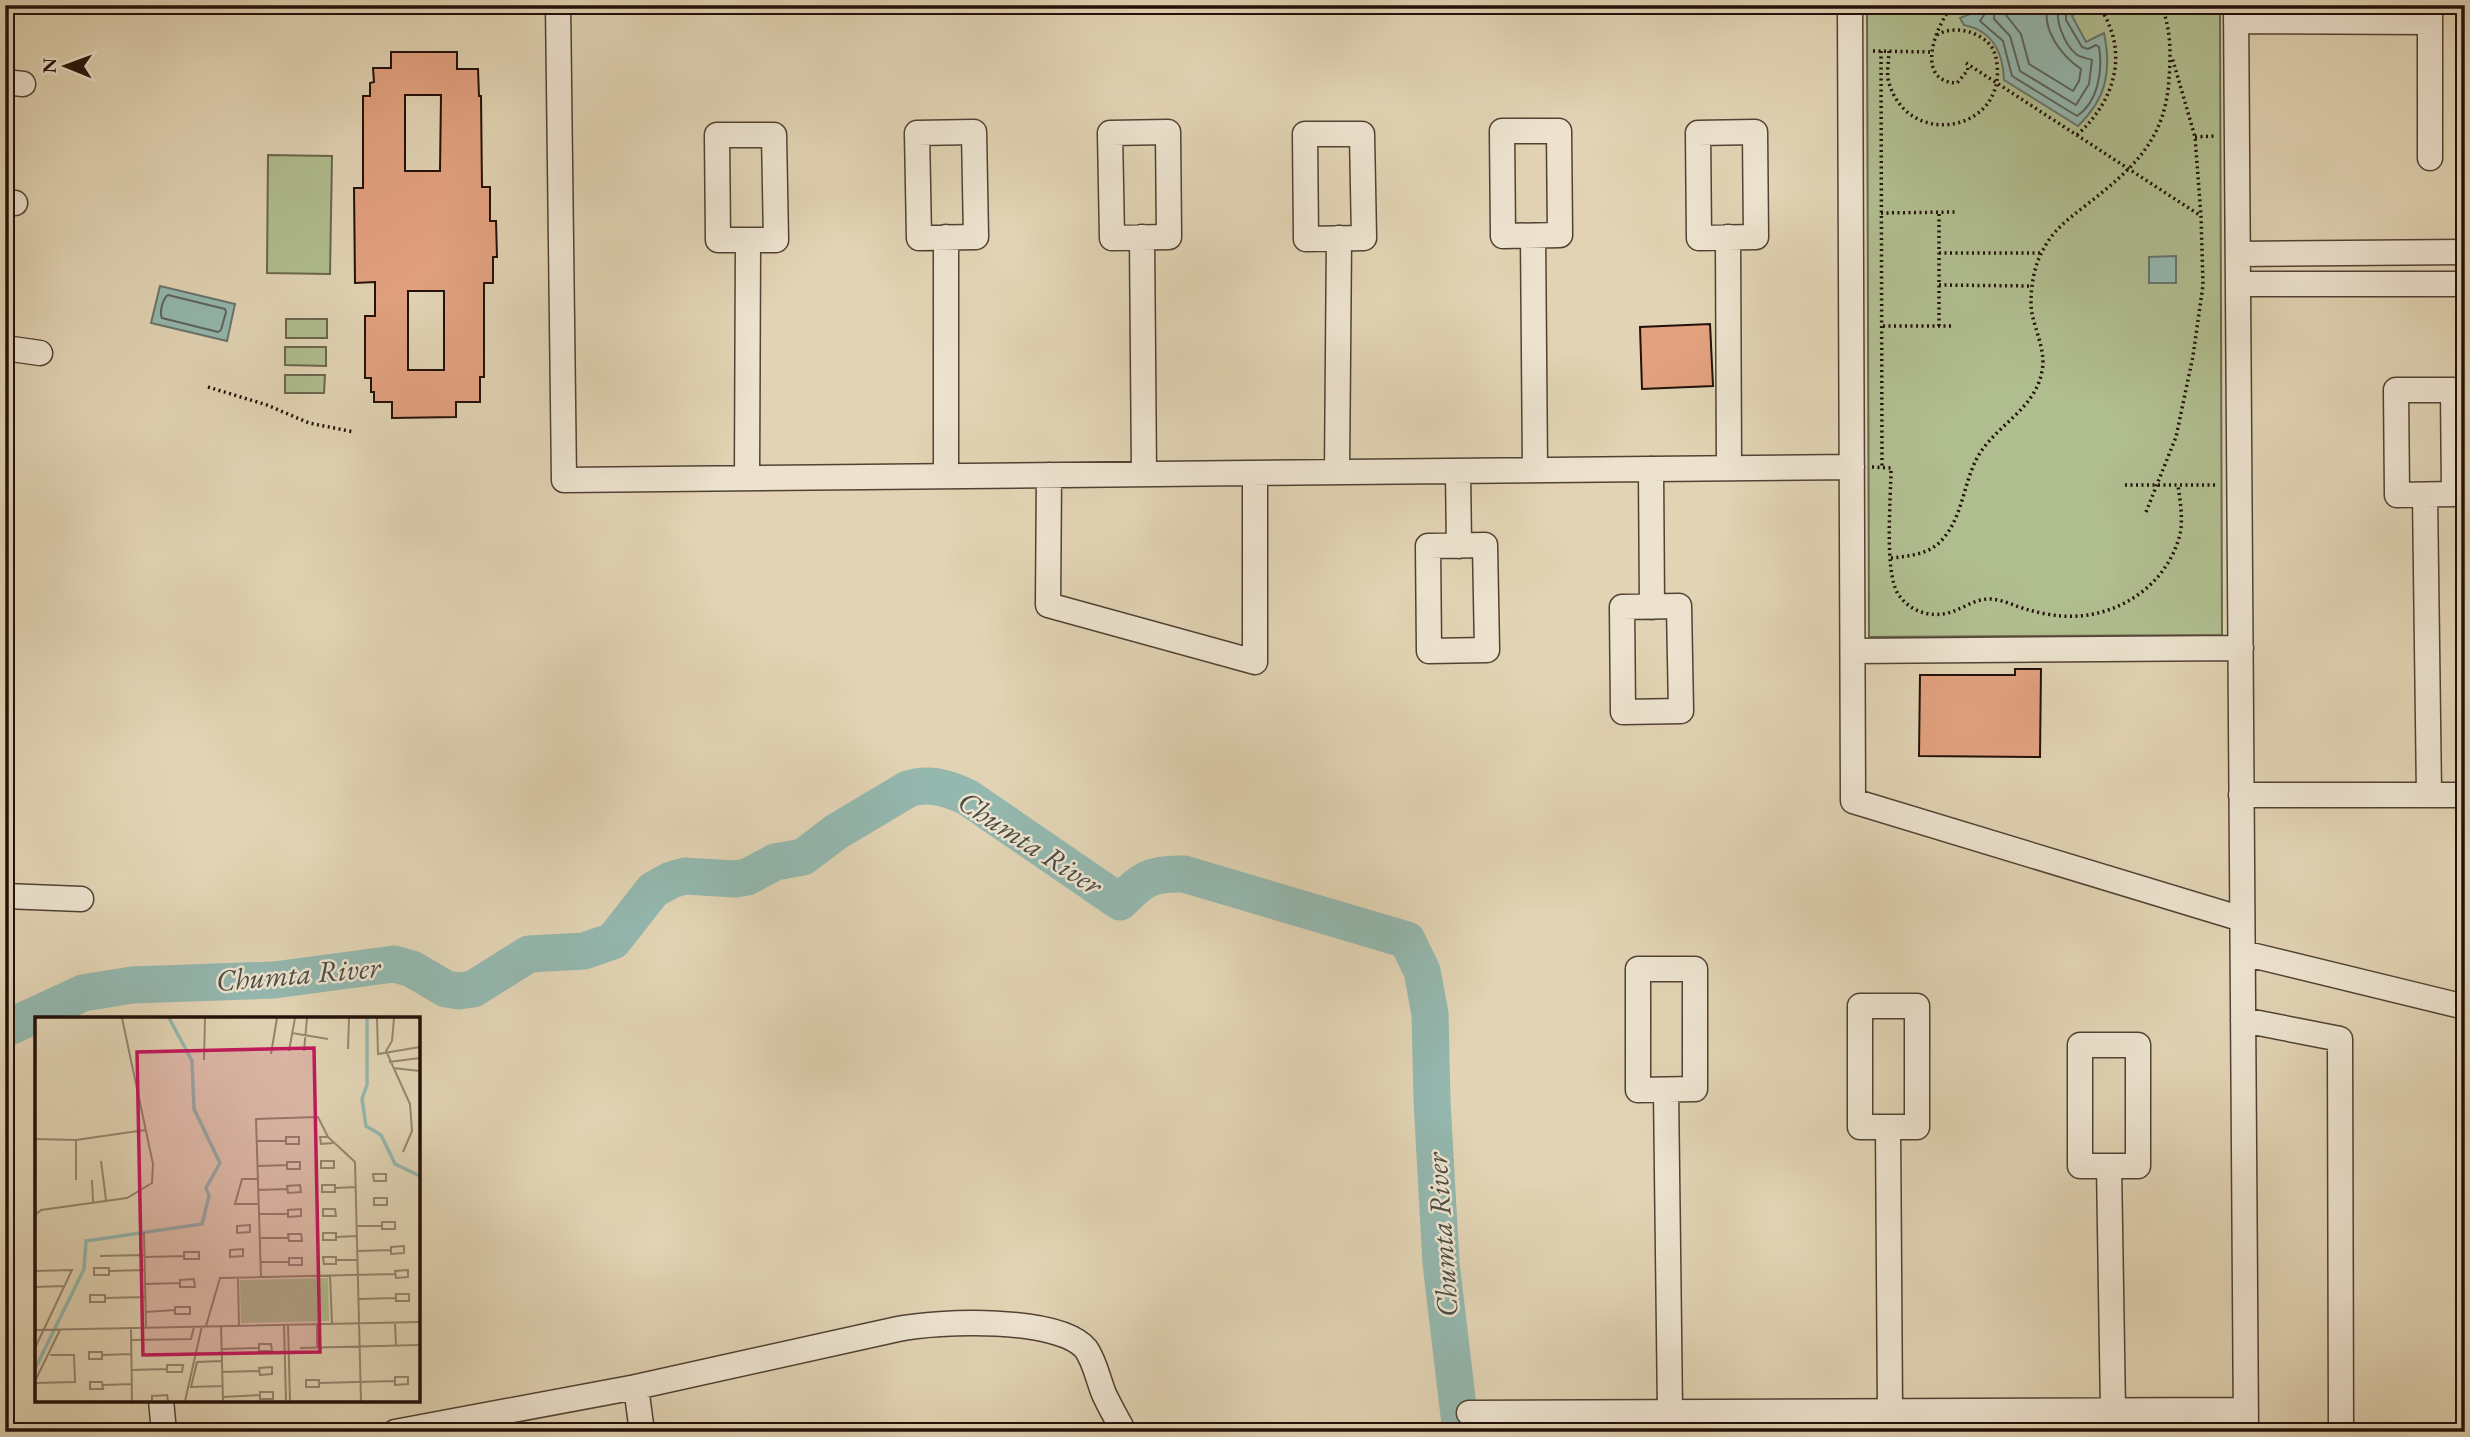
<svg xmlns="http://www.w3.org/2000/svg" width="2470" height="1437" viewBox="0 0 2470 1437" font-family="'EB Garamond',serif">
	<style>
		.green { fill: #b0bd8f; stroke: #6a674c; stroke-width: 2 }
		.water { fill: #94b7ae; stroke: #67756c; stroke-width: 2 }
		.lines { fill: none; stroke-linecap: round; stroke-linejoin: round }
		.shore { stroke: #5c645c; stroke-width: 2 }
		.river { stroke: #94b7ae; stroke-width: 37 }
		.building { fill: #e2a17f; stroke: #231109; stroke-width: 2; fill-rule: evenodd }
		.minor-casing { stroke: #524234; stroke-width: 27 }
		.path { stroke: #231109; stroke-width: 3.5; stroke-dasharray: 2 3.5; stroke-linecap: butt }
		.minor { stroke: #ece2ce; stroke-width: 24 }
		.labels { text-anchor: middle; stroke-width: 5; stroke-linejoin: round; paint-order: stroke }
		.water-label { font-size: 30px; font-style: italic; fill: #4b4b43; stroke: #ece2ce }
		.inset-river { fill: none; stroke: #94b7ae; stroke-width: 3.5 }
		.inset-road { fill: none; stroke: #95856f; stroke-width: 2 }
		.view { fill: #c2185b; fill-opacity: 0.15; stroke: #c2185b; stroke-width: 3.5 }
		.inset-edge { fill: none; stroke: #231109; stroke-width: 3.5 }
	</style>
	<rect width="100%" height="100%" fill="#e1d3b3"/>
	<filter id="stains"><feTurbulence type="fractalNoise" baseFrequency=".00286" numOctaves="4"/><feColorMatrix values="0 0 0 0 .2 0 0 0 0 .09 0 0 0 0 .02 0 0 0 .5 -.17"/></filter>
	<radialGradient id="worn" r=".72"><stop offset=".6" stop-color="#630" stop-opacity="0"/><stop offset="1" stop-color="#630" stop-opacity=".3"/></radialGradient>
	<path class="green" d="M1867,5H2220L2222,635L1869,637Z
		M268,155L332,156L330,274L267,273Z
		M286,319H327V338H286Z
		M285,347H326V366L285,365Z
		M285,375H325L324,393H285Z"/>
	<path class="water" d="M1978,5H2084L2072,16L2086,42L2104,33C2112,72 2106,99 2078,126L2004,80C2003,52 1993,31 1964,25L1960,18L1980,10Z
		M2176,256V283H2149V257Z
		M160,286L235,304L227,341L151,323Z"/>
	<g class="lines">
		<path class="shore" d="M1986,5V12L1980,21L2003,41L2012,76L2077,116C2098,102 2103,71 2099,47L2096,45L2088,49L2082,47L2066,20V12L2073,5
			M1995,5L1994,19L2010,36L2020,71L2076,105L2089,84L2092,60C2087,58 2081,58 2076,54C2065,45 2053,18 2060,5
			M2006,5V15L2021,34L2029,64L2073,91L2079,81L2081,69C2062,56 2041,30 2048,5
			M168,295L225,309L226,312L221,330L218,332L162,318C159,312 163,298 168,295Z"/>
		<path class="river" d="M5,1029L83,993L132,985L274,980L394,964L412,969L446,989L459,991L473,989L529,954L584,951L613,941L653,890L671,880L685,876L735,879L747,877L775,862L803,857L836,832L908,789C929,782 947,788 967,797L1120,902C1143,879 1150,873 1184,874L1407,940L1422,971L1430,1014L1432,1101L1441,1263L1461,1432"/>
	</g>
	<path class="building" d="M391,52H457V69H478L479,96H481L482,187H490V221H496L497,257H493V283H484V377H480V402H456V417L392,418V402H374V392H371V378H365V316H375V282L355,283L354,188H363V96H370V83L374,82L373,68H391ZM405,95H441L440,171H405ZM408,291H444V370H408Z
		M1710,324L1713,386L1642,389L1640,327Z
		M2015,669H2041L2040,757L1919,756L1920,675H2015Z"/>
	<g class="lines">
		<defs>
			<path id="minor" d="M558,5L564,480L1852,467
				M1850,5L1853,801L2242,919
				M2236,5L2246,1432
				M2430,5V158
				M2236,21L2430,22
				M5,82L23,84
				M1502,131H1559L1560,235L1503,236Z
				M974,132L976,237L919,238L917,133Z
				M1168,132L1169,237L1112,238L1110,133Z
				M1755,132L1756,237L1699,238L1698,133Z
				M1305,134H1362L1364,238L1306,239Z
				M717,135H774L776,240H718Z
				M5,201L15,203
				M1533,236L1535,470
				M1142,237L1144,474
				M1728,237L1729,468
				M2238,254L2465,252
				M2238,284H2465
				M5,348L40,353
				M2396,390H2453L2454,494L2397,495Z
				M1651,469L1652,607
				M1458,471L1459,546
				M1337,472L1339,238
				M1049,475L1048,605L1255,662V473
				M946,476V237
				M747,478L748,240
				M2425,495L2429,795
				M1485,545L1487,650L1429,651L1428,546Z
				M1679,606L1681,711L1623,712L1622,607Z
				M1853,651L2241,648
				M2241,795H2465
				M5,896L81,899
				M2243,953L2465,1007
				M1638,969H1695V1089L1638,1090Z
				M1860,1006H1917V1127H1860Z
				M2243,1020L2340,1039L2341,1432
				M2080,1045H2138V1166H2080Z
				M1666,1090L1670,1412
				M1888,1127L1890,1411
				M2109,1166L2113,1411
				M636,1387L642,1432
				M161,1400L164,1432
				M1469,1413L2246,1410
				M395,1432L636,1387L898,1329C937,1321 1059,1316 1086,1349C1095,1362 1098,1379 1104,1394C1110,1407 1117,1419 1124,1432"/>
		</defs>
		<use href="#minor" class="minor-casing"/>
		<path class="path" d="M1953,5C1935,26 1914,82 1957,83L1968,70L1967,65
			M1873,51L1933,52
			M1881,51L1882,468
			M1889,51C1889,61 1886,74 1889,83C1909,150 2005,131 1997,65C1996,53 1992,44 1982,38C1969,29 1950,27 1937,35
			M1966,63L2201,216
			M2077,135C2116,100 2130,50 2098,5
			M2195,137L2214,136
			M1881,213L1956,212
			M1939,253H2041
			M1939,285L2031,286
			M1883,326H1954
			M1939,326V212
			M208,387L267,405L309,423L354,432
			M1872,467L1891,468C1891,498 1884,571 1898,594C1911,613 1933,619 1954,611C1965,607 1976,599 1989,599C2003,599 2016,607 2029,610C2039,613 2051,615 2061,616C2113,620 2164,589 2179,538C2184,522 2180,501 2178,485
			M2125,485H2217
			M2146,512L2176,437L2193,356L2203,285L2201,216L2195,137L2172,57
			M1891,558C1908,556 1927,555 1940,542C1962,520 1963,486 1976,460C1993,426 2035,411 2042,371C2046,353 2036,332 2032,314C2029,296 2033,268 2042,252C2052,231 2067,220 2085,206C2131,170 2166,141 2169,78C2171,54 2171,28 2161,5"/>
		<use href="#minor" class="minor"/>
	</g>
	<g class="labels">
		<g class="water-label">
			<text transform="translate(1030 843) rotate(33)" y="10">Chumta River</text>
			<text transform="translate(298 974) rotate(-5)" y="10">Chumta River</text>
			<text transform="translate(1442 1235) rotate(-94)" y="10">Chumta River</text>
		</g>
	</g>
	<g transform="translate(35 1017)">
		<rect width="385" height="385" fill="#e1d3b3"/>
		<path d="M293,261L294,304L206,306L205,263Z" fill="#b0bd8f"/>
		<path class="inset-river" d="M332,1V68L327,82L331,109L346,118L360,147L385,159M0,352L49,252L51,224L167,207L174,179L171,171L185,146L159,92L157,44L134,1"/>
		<path class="inset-road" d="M342,1L343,37L385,30M359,1L357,24L351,34L375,87L377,114L368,135M257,16L293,22M313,32L314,1M254,34L260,1M269,34L272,1M236,37L242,1M169,43L170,1M354,45L385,41M358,51L385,54M251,120H264V127H251ZM293,120H285L286,127L298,126M0,122L41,123L110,113M41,123V163M222,124H251M66,144L71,183M286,144H299V151H286ZM252,145H265V152H252ZM223,149L252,148M338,157H351V164H339ZM223,162H207L200,187H224M57,163L58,185M265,168L266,175L253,176L252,169ZM287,168H300V175H287ZM300,171L321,170M223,173L253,172M339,181H352V188H339ZM266,192V199L253,200V193ZM288,192H300L301,199H288ZM224,197H253M0,198L6,193L92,181L117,166L118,147L87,1M347,205H360V212H347ZM215,208V215L202,216V209ZM322,209H347M109,215L111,311M288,216H301V223H288ZM253,217H266L267,224H254ZM301,220L322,219M225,221H254M369,229V236L356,237V230ZM208,232V239L195,240V233ZM322,234L356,233M149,235H164V242H149ZM65,239L109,238M109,240L149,239M288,240H301V247H289ZM254,241H267V248H254ZM301,243H323M225,245H254M59,251H74V258H59ZM373,253V260L361,261L360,254ZM0,254L37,253L0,331M74,254L109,253M295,259L297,306M226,260L221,102L283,100L293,120L320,145L326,384M203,261L204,309M159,262L160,270H145V263ZM110,267L145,266M0,270L30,269M361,277H374V284H361ZM55,278H70V285H55ZM70,281L110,280M324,282L361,281M140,290H155V297H140ZM110,295L140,293M360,306L361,329M249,307L251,384M253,307L255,384M282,307V331M171,309L185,261L360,257M186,309L188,384M96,311L97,384M0,313L385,305M96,323L156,322L159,310M224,327H236L237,334H224ZM265,331L384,328M187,332L224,331M54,335H67V342H54ZM67,338L96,337M187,344L162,345L156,370L187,369M132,348H148L147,355H132ZM237,350V357L225,358L224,351ZM96,353L132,352M187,355L224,354M360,360H373V367L360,368ZM271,363H284V370H271ZM0,364L25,313M55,365H67L68,372H55ZM0,366L40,365L39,338H15M284,366L360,364M68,368L97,367M225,375H238V382H225ZM188,380L225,378M117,384V379L132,378L133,384M150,384L167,309"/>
		<path class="view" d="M279,31L285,335L108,338L102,35Z"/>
		<rect width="385" height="385" class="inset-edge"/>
	</g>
	<rect width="2470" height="1437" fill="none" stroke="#e1d3b3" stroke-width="28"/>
	<rect x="7" y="7" width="2456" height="1423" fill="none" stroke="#231109" stroke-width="3.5"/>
	<rect x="14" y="14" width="2442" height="1409" fill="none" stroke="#231109" stroke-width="2"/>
	<g transform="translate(66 66) rotate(271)" stroke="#ece2ce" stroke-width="5" paint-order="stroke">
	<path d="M0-5L12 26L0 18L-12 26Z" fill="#231109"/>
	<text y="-10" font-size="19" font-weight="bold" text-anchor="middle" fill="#231109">N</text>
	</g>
	<rect width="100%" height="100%" filter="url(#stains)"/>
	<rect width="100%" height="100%" fill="url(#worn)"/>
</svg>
